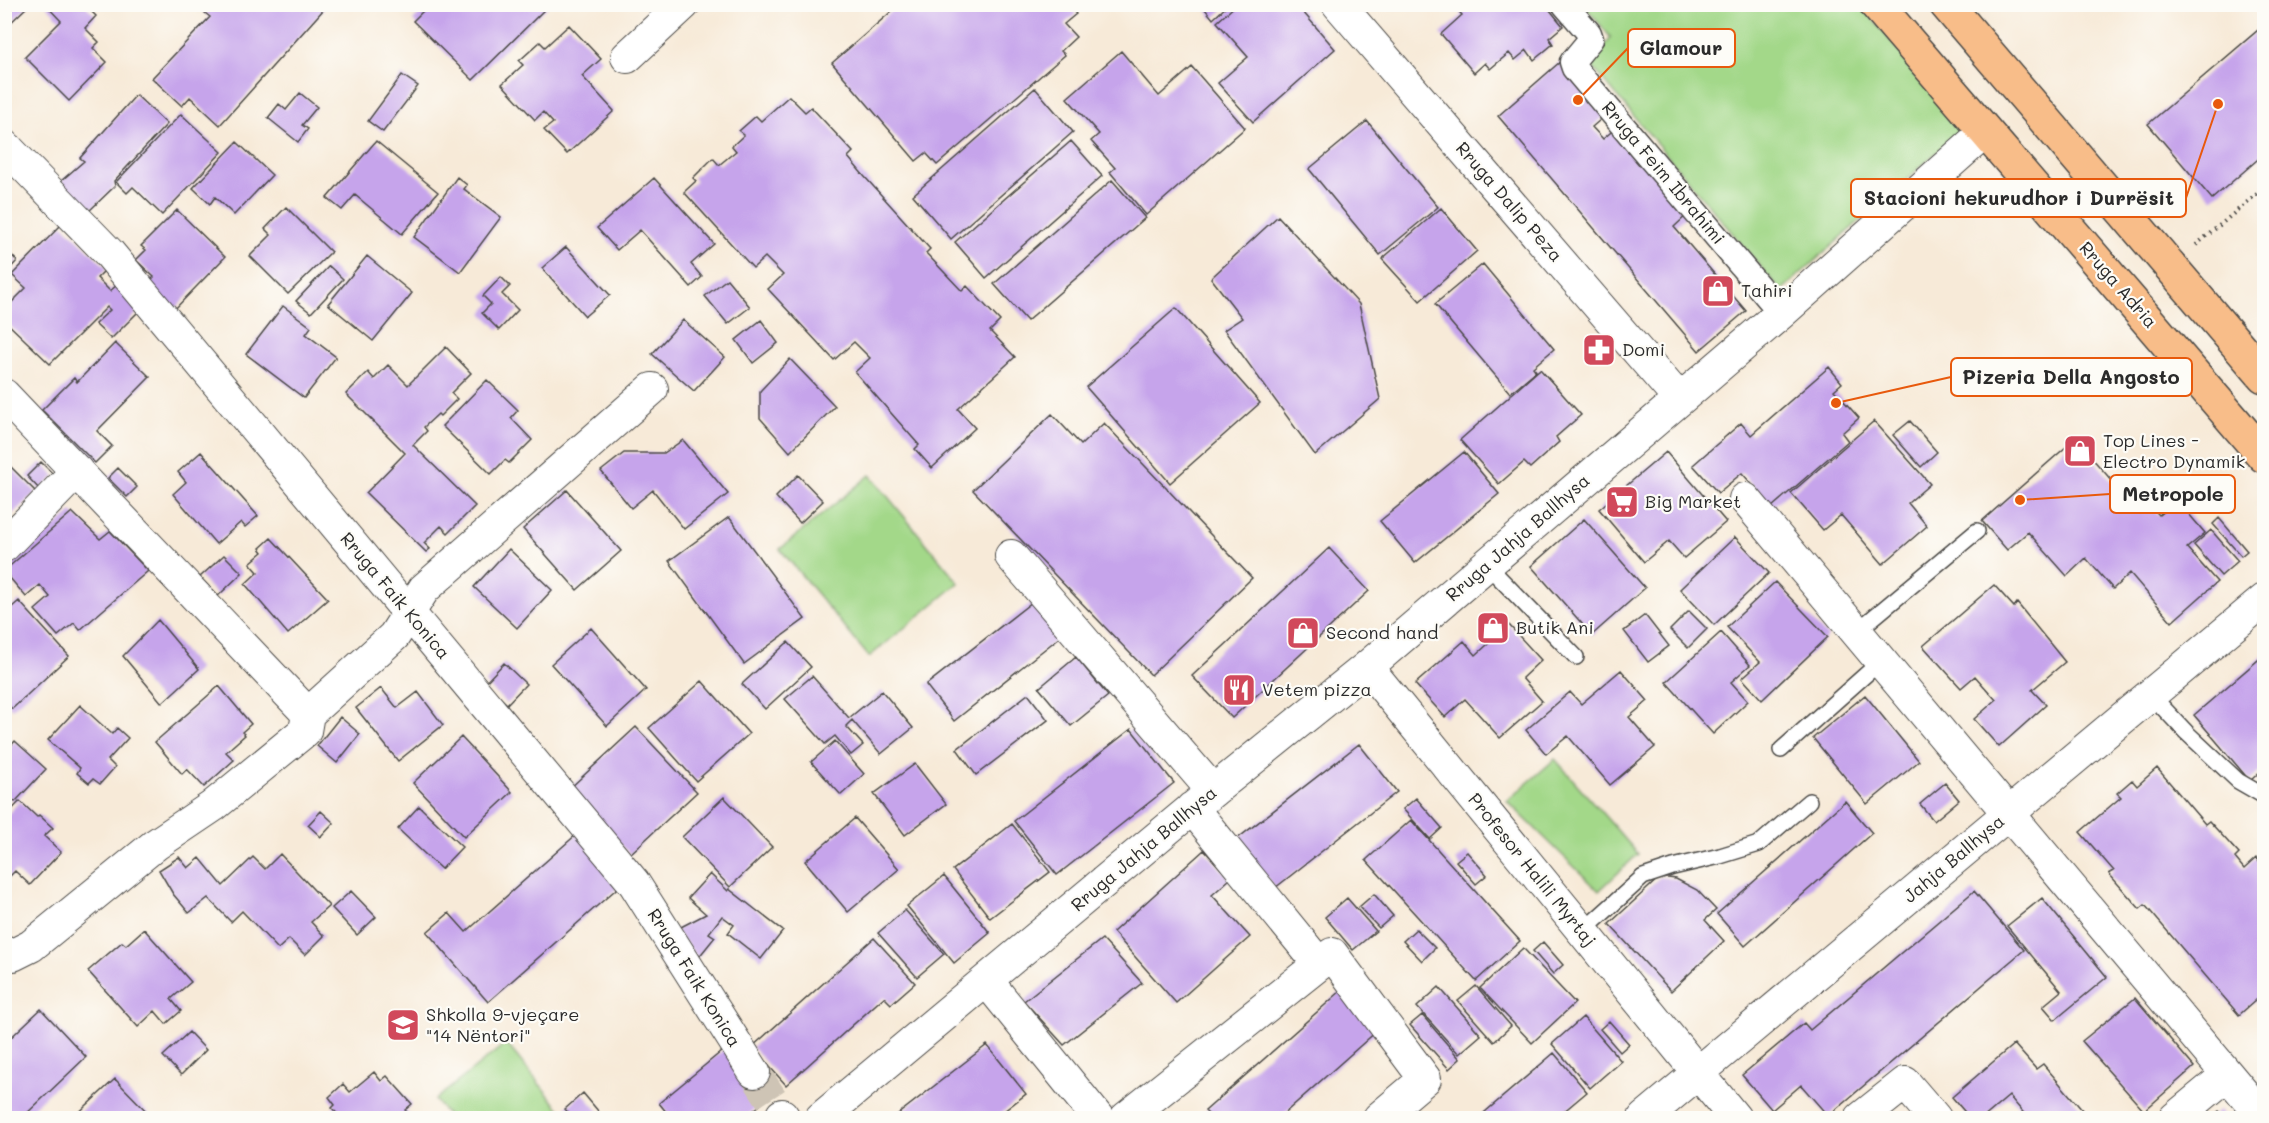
<svg xmlns="http://www.w3.org/2000/svg" width="2269" height="1123" viewBox="0 0 2269 1123" font-family="Mali,sans-serif">
	<style>
		.green { fill: #a3d889; stroke: #67825a; stroke-width: 1.5 }
		.building { fill: #c6a4eb }
		.lines { fill: none; stroke-linecap: round; stroke-linejoin: round }
		.minor-tunnel { stroke: #cec4b5; stroke-width: 32; stroke-dasharray: 32 16; stroke-linecap: butt }
		.service-casing { stroke: #4a4845; stroke-width: 18 }
		.pedestrian-casing { stroke: #4a4845; stroke-width: 27 }
		.minor-casing { stroke: #4a4845; stroke-width: 34 }
		.primary-casing { stroke: #4a4845; stroke-width: 36 }
		.path { stroke: #4a4845; stroke-width: 4; stroke-dasharray: 1.5 4.5; stroke-linecap: butt }
		.service { stroke: #fff; stroke-width: 15 }
		.pedestrian { stroke: #fff; stroke-width: 24 }
		.minor { stroke: #fff; stroke-width: 32 }
		.primary { stroke: #f8bd89; stroke-width: 33 }
		.labels { text-anchor: middle; stroke-width: 4.5; stroke-linejoin: round; paint-order: stroke }
		.street-label { font-size: 18px; fill: #2b2b2b; stroke: #fdfcf7 }
		.poi-label { font-size: 18px; fill: #2b2b2b; stroke: #fdfcf7; text-anchor: start }
		.leader { fill: none; stroke: #e8590c; stroke-width: 2 }
		.callout-dot { fill: #e8590c; stroke: #fdfcf7; stroke-width: 2 }
		.callout { fill: #fdfcf7; stroke: #e8590c; stroke-width: 2 }
		.callout-label { font-size: 20px; text-anchor: middle; font-weight: bold; fill: #2b2b2b }
	</style>
	<rect width="100%" height="100%" fill="#fdfcf7"/>
	<filter id="ink" filterUnits="userSpaceOnUse"><feTurbulence type="fractalNoise" baseFrequency=".0167" numOctaves="2"/><feDisplacementMap in="SourceGraphic" scale="12" xChannelSelector="R" yChannelSelector="G"/><feConvolveMatrix kernelMatrix="1 2 1 2 8 2 1 2 1" color-interpolation-filters="sRGB"/></filter>
	<filter id="wash" filterUnits="userSpaceOnUse"><feTurbulence type="fractalNoise" baseFrequency=".008" numOctaves="4" result="noise"/><feDisplacementMap in="SourceGraphic" scale="24" xChannelSelector="R" yChannelSelector="G"/><feGaussianBlur stdDeviation="1.35" result="paint"/><feColorMatrix in="noise" values="0 0 0 0 0 0 0 0 0 0 0 0 0 0 0 0 0 1.4 0 .05"/><feComposite in="paint" operator="in"/></filter>
	<g filter="url(#wash)">
		<rect width="100%" height="100%" fill="#f7ead8"/>
		<path class="green" d="M1584,5H1861L1964,128L1781,291L1590,64L1611,38Z
			M870,475L959,583L869,657L780,549Z
			M1555,759L1638,854L1599,891L1507,801Z
			M506,1043L567,1118H450L435,1100Z"/>
		<g id="blocks">
			<path class="building" d="M45,4H84L96,16L85,28L99,42L93,48L107,62L69,101L25,57L61,21Z
				M194,4H319L324,9L220,125L190,97L182,106L152,78L210,17Z
				M430,4H550L473,80L413,21Z
				M900,4H1067L1076,14L1064,24L1076,37L1061,51L1065,55L937,165L926,153L916,161L832,63Z
				M1201,4H1229L1213,19Z
				M1237,4H1296L1335,49L1253,122L1218,83L1248,57L1217,22Z
				M1452,4H1512L1517,9L1522,4H1545L1563,26L1549,38L1553,44L1534,60L1527,50L1515,60L1509,53L1490,69L1485,63L1474,73L1441,34L1462,15Z
				M4,5H29L4,29Z
				M569,25L601,59L582,76L614,111L567,154L544,130L553,123L543,112L535,120L502,84L523,65L519,61L540,42L545,47Z
				M2264,25V154L2212,199L2148,124Z
				M1121,51L1159,96L1192,67L1245,128L1146,215L1110,172L1115,168L1091,141L1099,134L1067,98Z
				M1561,61L1607,114L1592,127L1603,139L1617,127L1690,212L1674,227L1746,311L1699,351L1498,116Z
				M402,75L418,86L383,132L368,121Z
				M1035,88L1073,132L951,239L913,195Z
				M300,93L317,107L302,125L308,129L298,142L268,118L279,104L286,110Z
				M136,95L167,124L114,181L115,186L87,213L61,181L84,161L80,158Z
				M789,96L805,112L811,107L853,152L848,157L864,176L930,249L926,253L962,291L967,286L1000,321L990,331L1015,357L958,409L975,428L932,468L915,449L919,445L855,372L870,358L854,342L834,360L768,289L783,275L765,257L753,268L684,192L696,181L693,178L713,158L719,165L736,151L732,146L744,135L739,131L756,116L761,121Z
				M181,114L222,152L162,215L133,187L127,193L116,182Z
				M1367,121L1438,207L1380,255L1309,169Z
				M376,141L438,192L402,234L355,195L342,210L327,198Z
				M1071,141L1102,176L986,278L955,242Z
				M237,142L272,175L234,215L215,197L210,204L193,188Z
				M457,177L467,185L464,189L501,217L460,272L414,237Z
				M654,178L714,244L691,264L702,277L691,287L640,230L617,250L597,228Z
				M1112,180L1145,218L1027,321L994,284Z
				M286,207L331,252L288,294L250,256L271,235L265,229Z
				M1441,208L1477,251L1420,301L1382,259Z
				M177,210L225,257L172,312L145,286L154,277L136,260L146,250L141,246Z
				M1278,216L1359,304L1380,399L1315,455L1224,330L1242,318L1211,278Z
				M62,224L107,268L97,278L110,291L117,285L142,308L111,339L95,324L110,310L107,307L50,364L4,320V310L26,288L12,275Z
				M566,247L610,295L585,316L542,268Z
				M5,248L17,261L5,274Z
				M367,256L412,293L373,341L328,304Z
				M1483,264L1554,349L1533,367L1536,371L1510,393L1435,304Z
				M329,266L343,279L311,313L296,301Z
				M501,277L510,286L502,294L518,310L499,330L482,313L491,304L483,296Z
				M727,279L750,307L728,324L705,296Z
				M283,306L311,327L306,334L336,357L304,398L246,354Z
				M1176,308L1260,403L1170,483L1086,387Z
				M683,320L725,357L694,391L652,354Z
				M761,320L778,343L753,363L736,340Z
				M115,343L150,377L97,431L112,446L95,463L42,410L74,378L77,382Z
				M446,347L471,373L451,393L457,399L440,416L438,414L424,427L427,431L413,445L475,506L448,533L441,526L424,543L430,549L426,552L366,493L405,453L346,394L368,372L374,379L388,365L408,385Z
				M790,359L835,406L790,452L760,418V391Z
				M1829,367L1842,383L1834,390L1859,418L1842,433L1848,441L1772,507L1742,473L1718,493L1693,465L1741,423L1751,435Z
				M1540,369L1581,415L1556,437L1559,442L1530,468L1524,462L1499,484L1460,440Z
				M487,380L518,410L511,418L532,440L509,463L505,460L491,474L442,426Z
				M1052,414L1081,445L1104,423L1252,578L1151,675L973,490Z
				M1874,421L1930,484L1908,503L1927,526L1883,564L1841,515L1823,530L1791,493Z
				M1910,421L1937,452L1921,467L1893,435Z
				M2075,439L2137,509L2146,501L2159,515L2177,500L2205,533L2187,548L2217,582L2172,622L2130,573L2113,589L2086,558L2067,576L2028,532L2007,550L1982,521Z
				M683,440L728,494L684,529L653,490L631,508L601,471L624,453H664Z
				M201,452L258,516L245,527L241,522L216,544L173,494L186,482L178,472Z
				M1464,452L1499,494L1415,563L1380,521Z
				M1666,452L1726,522L1684,558L1669,541L1644,562L1599,509Z
				M4,460L36,492L4,522Z
				M41,462L55,476L40,490L27,476Z
				M118,468L137,487L127,497L108,478Z
				M798,475L823,501L800,523L776,497Z
				M567,490L621,551L577,590L523,529Z
				M72,512L100,539L110,531L148,571L80,630L74,623L58,636L35,610L50,597L40,585L26,597L4,571Z
				M729,517L805,619L744,664L669,561Z
				M2219,518L2247,551L2241,556L2213,524Z
				M1584,519L1645,588L1592,635L1531,566Z
				M2211,530L2238,561L2221,576L2194,545Z
				M1735,537L1769,573L1714,625L1680,589Z
				M271,538L328,599L288,634L245,584L258,572L250,563L263,552L260,548Z
				M1329,548L1369,591L1232,718L1192,676Z
				M509,549L552,590L517,628L474,587Z
				M224,555L242,573L218,596L200,577Z
				M1775,582L1828,637L1762,700L1742,678L1760,662L1727,627Z
				M1994,585L2014,607L2017,603L2065,662L2032,690L2046,705L1999,747L1974,719L1996,700L1975,676L1961,688L1923,646Z
				M19,601L69,656L12,709L4,700V614Z
				M1032,602L1060,637L954,721L926,685Z
				M1689,611L1707,629L1688,648L1670,630Z
				M1645,615L1669,646L1648,662L1624,631Z
				M158,620L199,669L162,703L123,656Z
				M1509,625L1541,660L1522,678L1542,701L1500,738L1465,699L1445,717L1415,684L1464,641L1476,655Z
				M591,628L646,690L607,726L551,664Z
				M1721,632L1750,665L1731,682L1748,701L1713,734L1666,682Z
				M788,642L811,667L765,709L742,684Z
				M2264,655V768L2250,781L2194,715Z
				M1076,657L1108,696L1071,726L1039,688Z
				M504,663L526,684L507,704L485,683Z
				M1621,670L1648,701L1629,717L1655,747L1610,785L1568,736L1546,754L1526,730L1570,692L1581,704Z
				M812,676L849,718L882,691L913,728L881,754L852,720L846,726L863,745L851,755L835,736L825,744L785,699Z
				M702,681L749,734L696,781L649,728Z
				M219,686L251,724L242,732L245,735L226,752L234,760L204,787L187,769L182,774L155,742Z
				M381,688L397,708L418,692L443,725L398,761L356,708Z
				M1028,694L1048,720L976,775L957,749Z
				M1865,695L1919,761L1867,804L1813,738Z
				M80,705L112,734L117,728L128,738L108,760L115,767L100,784L93,779L89,783L77,773L80,768L48,740Z
				M340,717L360,734L337,763L317,746Z
				M636,727L697,792L630,854L569,789Z
				M1131,729L1174,783L1057,875L1014,821Z
				M461,737L512,792L464,837L413,783Z
				M15,741L46,769L15,802L4,792V753Z
				M835,741L864,774L841,795L811,762Z
				M1359,744L1397,792L1275,888L1237,839Z
				M915,764L946,804L905,835L874,794Z
				M2157,768L2205,824L2209,821L2239,854L2235,858L2244,869L2256,858L2264,868V993L2239,1015L2145,905L2140,909L2109,874L2114,871L2080,832L2121,797L2117,793L2132,780L2137,786Z
				M1945,783L1959,800L1934,821L1920,804Z
				M724,797L772,847L730,887L682,837Z
				M1416,798L1442,828L1430,839L1403,809Z
				M20,801L37,817L39,815L53,828L44,836L61,852L30,885L15,871L4,882V818Z
				M1845,801L1872,833L1745,946L1717,914Z
				M419,806L462,847L441,869L398,829Z
				M321,811L334,823L321,837L308,825Z
				M855,818L899,869L848,912L805,861Z
				M1411,820L1520,941L1476,981L1366,860Z
				M1012,824L1050,872L990,918L953,870Z
				M578,833L622,884L488,1002L427,932L449,913L466,932Z
				M1204,850L1230,879L1212,895L1250,937L1176,1003L1113,932Z
				M1467,852L1487,875L1476,884L1456,861Z
				M280,854L329,906L311,922L324,936L305,955L289,939L278,949L242,911L231,922L208,898L189,913L173,894L159,870L179,857L188,868L200,858L223,886L253,857L265,869Z
				M710,874L728,891L729,889L783,931L761,959L728,933L734,925L722,916L709,933L715,937L698,958L675,930L706,914L688,898Z
				M944,876L990,933L954,963L907,906Z
				M1660,877L1676,879L1697,890L1716,910L1705,920L1724,941L1671,991L1609,924Z
				M351,891L376,917L357,935L332,908Z
				M1974,891L2024,950L1828,1116L1801,1085L1772,1110L1742,1075L1804,1023L1810,1030Z
				M1374,894L1393,916L1379,928L1359,907Z
				M1347,898L1376,931L1353,950L1325,917Z
				M2042,898L2107,977L2055,1020L2043,1006L2061,991L2007,926Z
				M905,910L944,954L917,977L878,933Z
				M144,929L191,982L171,999L181,1011L166,1024L155,1011L138,1027L88,971L122,942L126,945Z
				M1416,929L1435,948L1422,961L1403,941Z
				M874,938L915,983L891,1004L884,997L786,1085L752,1047Z
				M1102,939L1142,983L1064,1045L1024,1001Z
				M1543,942L1563,965L1553,974L1533,951Z
				M1523,948L1575,1003L1532,1043L1480,988Z
				M1476,986L1511,1026L1494,1042L1458,1001Z
				M1439,987L1481,1035L1459,1054L1417,1007Z
				M1342,990L1378,1030L1279,1118H1212L1205,1111Z
				M2135,998L2194,1067L2144,1111L2082,1041Z
				M41,1009L86,1057L23,1117L25,1118H4V1044Z
				M1422,1015L1460,1059L1449,1069L1410,1025Z
				M1583,1017L1621,1061L1590,1088L1552,1044Z
				M1609,1021L1629,1044L1620,1052L1600,1029Z
				M189,1032L206,1050L181,1075L163,1056Z
				M2014,1044L2036,1069L2043,1064L2089,1118H2028L2009,1096L1983,1118H1970L1952,1097Z
				M987,1045L1026,1094L995,1118H893Z
				M727,1047L769,1098L744,1118H671L659,1103Z
				M1554,1053L1587,1092L1556,1118H1478Z
				M374,1072L381,1081L387,1076L412,1104L405,1110L413,1118H341L332,1108L335,1105L329,1097L343,1084L350,1092Z
				M115,1079L153,1118H73Z
				M583,1093L604,1118H573L565,1109Z
				M2219,1111L2226,1118H2210Z"/>
		</g>
	</g>
	<g filter="url(#ink)">
		<use href="#blocks" fill-opacity="0" stroke="#4a4845" stroke-width="1.5"/>
		<g class="lines">
			<path class="minor-tunnel" d="M754,1072L782,1115"/>
			<defs>
				<path id="service" d="M1486,564L1576,657
					M1856,632L1977,531
					M2151,695L2186,732L2238,781L2264,796
					M1781,750L1881,661
					M1582,932L1643,877L1673,867L1720,856L1759,844L1809,801"/>
				<path id="pedestrian" d="M1564,4L1589,33L1591,39L1572,62L1574,68L1781,313"/>
				<path id="minor" d="M1338,4L1679,399
					M627,57L684,4
					M4,145L109,253L634,883L754,1072
					M4,395L308,714
					M1745,499L2264,1118
					M4,546L77,471
					M1011,556L1213,791
					M1367,667L1735,1118
					M1192,808L1319,964
					M4,951L13,955L31,946L155,845L213,806L305,731L308,714L394,636L424,589L652,389
					M987,981L1098,1118
					M782,1115L784,1118
					M821,1118L1213,791L1367,667L1781,313L1985,132
					M1126,1118L1332,954L1425,1079L1379,1118
					M1644,1118L2264,600
					M1861,1118L1905,1083L1935,1118
					M2175,1118L2227,1075"/>
				<path id="primary" d="M1876,4L2264,456
					M1946,4L2264,376"/>
			</defs>
			<use href="#service" class="service-casing"/>
			<use href="#pedestrian" class="pedestrian-casing"/>
			<use href="#minor" class="minor-casing"/>
			<use href="#primary" class="primary-casing"/>
			<path class="path" d="M2196,245L2264,188"/>
			<use href="#service" class="service"/>
			<use href="#pedestrian" class="pedestrian"/>
			<use href="#minor" class="minor"/>
			<use href="#primary" class="primary"/>
		</g>
	</g>
	<defs>
		<symbol id="shop-square" viewBox="-11 -11 22 22"><rect x="-9" y="-9" width="18" height="18" rx="4" fill="#d1495b" stroke="#fdfcf7"/><path d="M-5-2.5h2.3a2.7 3.5 0 0 1 5.4 0H5L5.5 6h-11ZM-1.5-2.5h3a1.5 2.3 0 0 0-3 0Z" fill="#fff"/></symbol>
		<symbol id="pharmacy-square" viewBox="-11 -11 22 22"><rect x="-9" y="-9" width="18" height="18" rx="4" fill="#d1495b" stroke="#fdfcf7"/><path d="M-2-6h4v4h4v4h-4v4h-4v-4h-4v-4h4Z" fill="#fff"/></symbol>
		<symbol id="supermarket-square" viewBox="-11 -11 22 22"><rect x="-9" y="-9" width="18" height="18" rx="4" fill="#d1495b" stroke="#fdfcf7"/><path d="M-6-5.5h2.5l.6 2H6L4.5 2H-2.5L-4.4-4H-6ZM-1.5 3.2a1.3 1.3 0 1 0 .1 0ZM3 3.2a1.3 1.3 0 1 0 .1 0Z" fill="#fff"/></symbol>
		<symbol id="restaurant-square" viewBox="-11 -11 22 22"><rect x="-9" y="-9" width="18" height="18" rx="4" fill="#d1495b" stroke="#fdfcf7"/><path d="M-5-6h1v4h1v-4h1v4h1v-4h1v5L-1.5 .5V6h-2V.5L-5-1ZM5-6V6H3V1.5H1.5Q1.5-4 5-6Z" fill="#fff"/></symbol>
		<symbol id="school-square" viewBox="-11 -11 22 22"><rect x="-9" y="-9" width="18" height="18" rx="4" fill="#d1495b" stroke="#fdfcf7"/><path d="M0-5L7-2L0 1L-7-2ZM-4 1L0 2.5L4 1V4Q0 6-4 4Z" fill="#fff"/></symbol>
	</defs>
	<g fill-rule="evenodd">
		<use href="#shop-square" x="1699" y="272" width="38" height="38"/>
		<use href="#pharmacy-square" x="1580" y="331" width="38" height="38"/>
		<use href="#shop-square" x="2061" y="432" width="38" height="38"/>
		<use href="#supermarket-square" x="1603" y="483" width="38" height="38"/>
		<use href="#shop-square" x="1474" y="609" width="38" height="38"/>
		<use href="#shop-square" x="1284" y="614" width="38" height="38"/>
		<use href="#restaurant-square" x="1220" y="671" width="38" height="38"/>
		<use href="#school-square" x="384" y="1006" width="38" height="38"/>
	</g>
	<g class="labels">
		<g class="street-label">
			<text transform="translate(1663 173) rotate(50)" y="6">Rruga Feim Ibrahimi</text>
			<text transform="translate(1509 202) rotate(49)" y="6">Rruga Dalip Peza</text>
			<text transform="translate(2118 285) rotate(49)" y="6">Rruga Adria</text>
			<text transform="translate(1518 538) rotate(-41)" y="6">Rruga Jahja Ballhysa</text>
			<text transform="translate(395 596) rotate(50)" y="6">Rruga Faik Konica</text>
			<text transform="translate(1144 849) rotate(-40)" y="6">Rruga Jahja Ballhysa</text>
			<text transform="translate(1954 859) rotate(-40)" y="6">Jahja Ballhysa</text>
			<text transform="translate(1532 870) rotate(51)" y="6">Profesor Halili Myrtaj</text>
			<text transform="translate(694 978) rotate(58)" y="6">Rruga Faik Konica</text>
		</g>
		<g class="poi-label">
			<text x="1741" y="297">Tahiri</text>
			<text x="1622" y="356">Domi</text>
			<text x="2103" y="447">Top Lines -<tspan x="2103" dy="21">Electro Dynamik</tspan></text>
			<text x="1645" y="508">Big Market</text>
			<text x="1516" y="634">Butik Ani</text>
			<text x="1326" y="639">Second hand</text>
			<text x="1262" y="696">Vetem pizza</text>
			<text x="426" y="1021">Shkolla 9-vjeçare<tspan x="426" dy="21">"14 Nëntori"</tspan></text>
		</g>
	</g>
	<path class="leader" d="M1578 100L1628 48M2218 104L2186 198M1836 403L1951 377M2020 500L2110 494"/>
	<g class="callout-dot">
		<circle cx="1578" cy="100" r="6"/>
		<circle cx="2218" cy="104" r="6"/>
		<circle cx="1836" cy="403" r="6"/>
		<circle cx="2020" cy="500" r="6"/>
	</g>
	<g class="callout">
		<rect x="1628" y="29" width="107" height="38" rx="6"/>
		<rect x="1851" y="179" width="335" height="38" rx="6"/>
		<rect x="1951" y="358" width="241" height="38" rx="6"/>
		<rect x="2110" y="475" width="125" height="38" rx="6"/>
	</g>
	<g class="callout-label">
		<text x="1681" y="55">Glamour</text>
		<text x="2019" y="205">Stacioni hekurudhor i Durrësit</text>
		<text x="2071" y="384">Pizeria Della Angosto</text>
		<text x="2173" y="501">Metropole</text>
	</g>
	<rect width="2269" height="1123" fill="none" stroke="#fdfcf7" stroke-width="24"/>
</svg>
